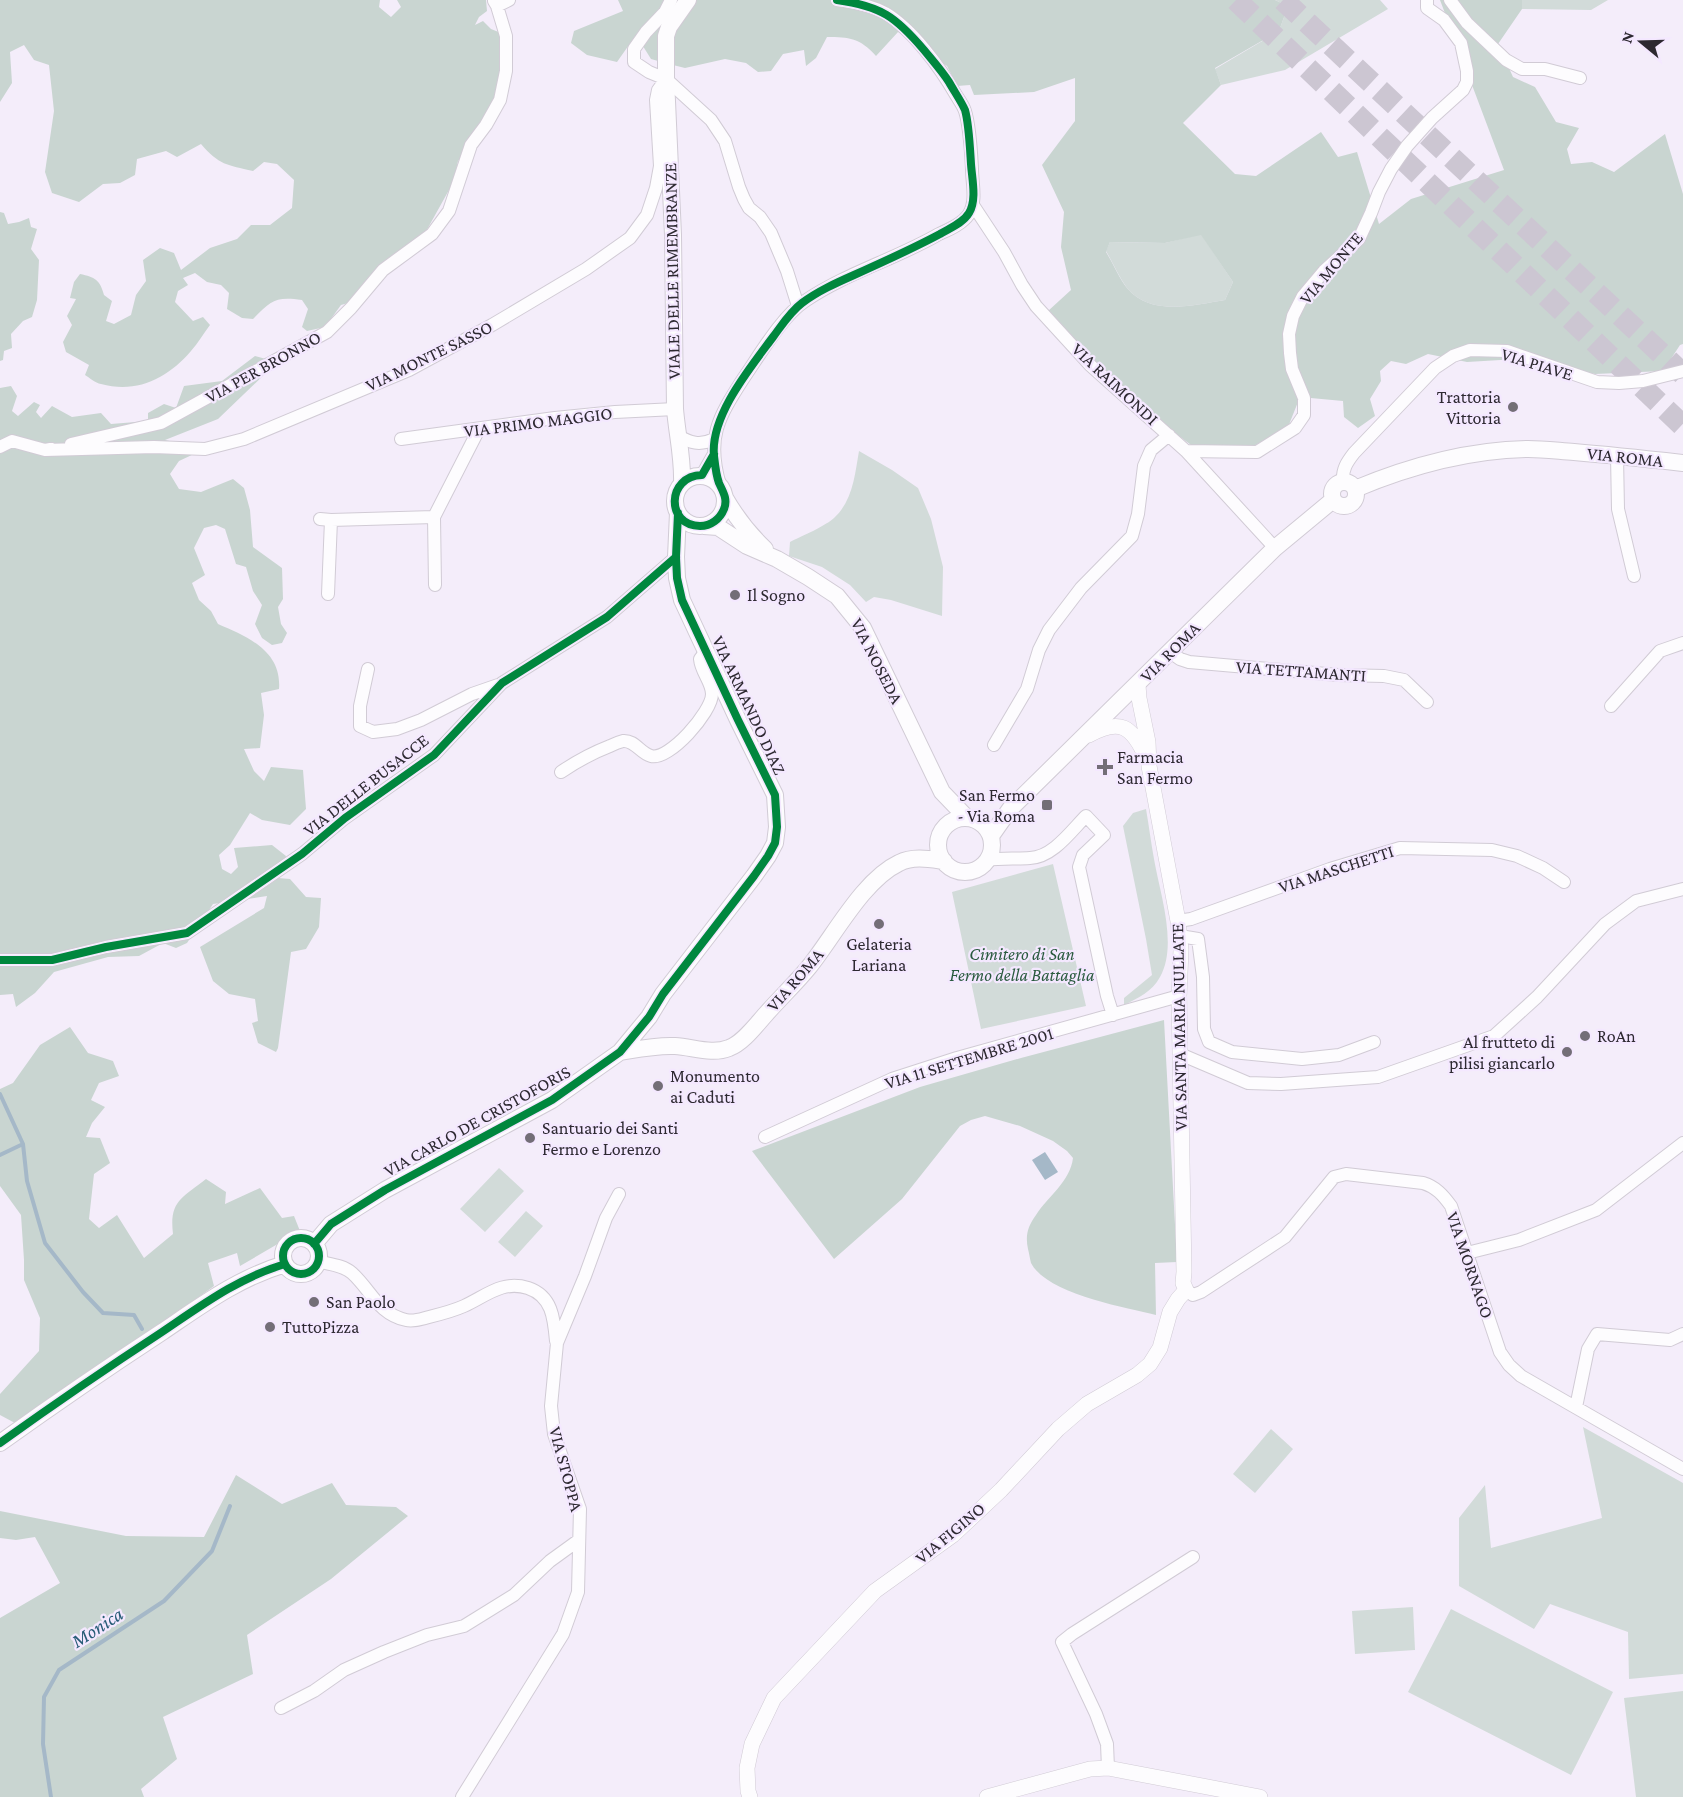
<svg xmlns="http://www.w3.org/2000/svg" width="1683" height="1797" viewBox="0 0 1683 1797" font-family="'Crimson Pro',serif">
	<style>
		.green { fill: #d2dbd9 }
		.forest { fill: #c9d5d1; fill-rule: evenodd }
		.water { fill: #a5b8c8 }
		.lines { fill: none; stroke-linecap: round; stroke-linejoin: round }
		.stream { stroke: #a5b8c8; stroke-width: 4 }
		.motorway-tunnel { stroke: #ccc6d2; stroke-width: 22; stroke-dasharray: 22 11; stroke-linecap: butt }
		.minor-casing { stroke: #d1cbd5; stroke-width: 14 }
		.tertiary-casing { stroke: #d1cbd5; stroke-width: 16 }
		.secondary-casing { stroke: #d1cbd5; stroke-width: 18 }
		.minor { stroke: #fdfcfe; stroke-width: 12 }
		.tertiary { stroke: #fdfcfe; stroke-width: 15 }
		.secondary { stroke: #fdfcfe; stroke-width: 16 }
		.cycleway-casing { stroke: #f4e8ff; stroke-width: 11 }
		.cycleway { stroke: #00873e; stroke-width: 8 }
		.poi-dot { fill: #736e77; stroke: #f4e8ff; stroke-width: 2 }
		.labels { text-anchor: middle; stroke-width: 4.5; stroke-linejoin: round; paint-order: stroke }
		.street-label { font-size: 18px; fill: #2d2931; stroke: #f4e8ff }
		.poi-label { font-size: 18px; fill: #2d2931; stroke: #f4e8ff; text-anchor: start }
		.park-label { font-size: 18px; font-style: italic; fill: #295a3e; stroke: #f4e8ff }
		.water-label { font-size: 20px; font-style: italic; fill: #275c77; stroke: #f4e8ff }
	</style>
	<rect width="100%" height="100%" fill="#f4edfa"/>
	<path class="green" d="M1275,0H1380L1388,9L1285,70L1221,85L1215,69L1279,31L1288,6Z
		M1522,0H1608L1591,10L1522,9Z
		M1201,234L1233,282L1225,300C1194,305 1151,317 1127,288C1119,277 1113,263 1106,251L1110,242L1165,243Z
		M859,451L892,470L918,488L931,519L943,567L942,616L891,600L874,597L866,602L850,585L822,567L789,556L790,542C802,536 826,526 835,517C853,500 855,474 859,451Z
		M1146,809C1149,826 1151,843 1154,859C1160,894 1178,945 1160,977C1152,992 1138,998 1124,1005V998L1152,975L1146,939L1123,826L1133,813Z
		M1053,864L1086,1006L981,1029L952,892Z
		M499,1168L524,1191L485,1232L460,1209Z
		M526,1211L543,1226L515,1257L498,1242Z
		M1583,1427L1683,1483V1674L1629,1679L1628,1632L1550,1604L1534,1629L1459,1586V1518L1485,1485L1491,1548L1602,1518Z
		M1271,1429L1293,1449L1255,1493L1233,1474Z
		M1413,1607L1415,1650L1355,1654L1352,1611Z
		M1451,1609L1613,1692L1571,1775L1408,1692Z
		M1683,1691V1797H1636L1624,1698Z"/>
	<path class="forest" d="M0,0H380L379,7L391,17L401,7L397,0H486L487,11L479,17L475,25L483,21L491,29L501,33L504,71L486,133L458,161L454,181L424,235L348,303L341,305L325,327L307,331L302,327L308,309L302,300C275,296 271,301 253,319L242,318L227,309L229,293L221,285L207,282L195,273L183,278L188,285L178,291L175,302L193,321L203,317L210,325C204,333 198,343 191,351C168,378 137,394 101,384C95,383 90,378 85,375L89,365L66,352L63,342L72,325L67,316L76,299L70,298L74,282L80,274C95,277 100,280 104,295L112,301L106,321L114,324L131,315L136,295L146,281L143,260L160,248L174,253L181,270L210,248L237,239L251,225H270L292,208L294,180L277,164L264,162L253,171C227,165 219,165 201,144L177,157L166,151L137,159L135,175L120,183L103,184L79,202L52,193L45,172L54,111L49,65L34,60L24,45L10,52L12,83L0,102Z
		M618,0H1275L1288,6L1279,31L1215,68L1221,85L1183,123L1235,174L1256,176L1321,132L1338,157L1357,152L1379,224L1411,199L1504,170L1440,0H1522V9L1498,44L1513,77L1535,87L1556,122L1579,128L1567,149L1571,164L1592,162L1614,172L1665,134L1683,194V344L1680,345L1663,371L1595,374L1517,359L1467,362L1428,354L1406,364L1391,361L1380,371L1381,381L1370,399L1375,416L1358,428L1344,417L1343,401L1300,397L1288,427L1250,448L1191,445L1114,387L1048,311L1071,290L1061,247L1064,212L1042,165L1075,121V78L1034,92L974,95L970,85L957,86L947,66L898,32L876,56C860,38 849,37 827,37L816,58L806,66L804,50L783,54L771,71L758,72L746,63L725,59L685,68L665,63L651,59L636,35L617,62L587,55L571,43L574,31L623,11ZM1201,235L1233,282L1225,300C1194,305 1151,317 1127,288C1119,278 1113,263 1106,252L1110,242L1165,243Z
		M0,212L4,213L8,224L19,222L29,218L31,227L37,229L31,249L39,260L37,300L32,317L23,321L11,334L12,348L4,351L3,360L0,361Z
		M255,356L266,359L269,370L218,419L165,440L188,445L194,454L179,461L170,474L179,489L201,492L233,479L244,488L250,510L253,547L282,568L283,599L278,607L281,624L287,633L282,643L272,645L262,638L255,624L262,605L253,591L246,567L236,564L225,529L216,525L204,528L194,548L205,575L192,583L199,600L211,611L218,624C248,637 282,651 279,689L261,693L264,715L260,748L244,749L254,771L264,781L271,767L303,770L306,809L290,825L262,820L250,813L230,845L219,855L222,869L231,874L238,867L234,848L272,845L286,856L278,878L290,879L306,897L321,898L319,927L306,949L291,952L278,1048L276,1052L258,1043L252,1023L258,1021L255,999L229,994L213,981L200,947L264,908L267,896L213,904L187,943L176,948L163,943L139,956L108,957L54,972L35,993L16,1007L13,994L0,995V388L11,386L17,396L12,411L18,416L34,402L40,405L36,412L41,418L52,406L72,417L101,413L111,424L148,421V413L164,404L176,408L184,386L222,381Z
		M1164,1020L1177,1262L1155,1263L1156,1315C1124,1307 1047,1294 1031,1263C1030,1259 1029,1253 1028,1249C1025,1235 1028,1226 1036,1215C1048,1196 1070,1182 1073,1158L1067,1151L1053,1141L1020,1126L985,1116L971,1120L960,1126L902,1199L834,1259L752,1151L920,1087L1021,1058Z
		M70,1027L88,1053L113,1061L119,1076L99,1083L91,1100L105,1107L92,1123L86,1137L100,1138L110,1163L94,1174L89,1219L99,1228L117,1215L144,1258L173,1234C169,1201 182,1198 206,1179L226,1192L225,1204L260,1188L282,1218L294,1216L300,1231L240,1266L237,1253L208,1263L214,1286L185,1307L15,1423L0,1415V1394L39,1351L40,1318L24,1280V1260L21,1215L0,1186V1089L13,1083L40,1045Z
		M236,1475L282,1504L332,1483L346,1505L396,1507L408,1516L331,1579L247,1635L253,1674L163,1717L177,1759L141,1789L144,1797H0V1618L60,1583L35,1537L16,1540L0,1538V1511L126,1536L204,1537Z"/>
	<path class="water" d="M1045,1152L1058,1172L1045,1180L1032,1160Z"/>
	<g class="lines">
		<path class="stream" d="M0,1094L23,1144L27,1181L45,1243L83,1292L103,1313L134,1315L142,1329
			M0,1155L23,1144
			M51,1797L43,1744L44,1697L59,1670L164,1601L212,1551L230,1506"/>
		<path class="motorway-tunnel" d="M1236,0L1683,426
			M1283,0L1683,374"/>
		<defs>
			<path id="minor" d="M671,0L665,12L646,32L634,49V62L649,72L666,79L711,120L725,141L739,187L744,199L749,208L760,217L771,233L787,271L798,306
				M1450,0L1467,23L1506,60L1522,69H1545L1580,78
				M494,1L497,6L509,0
				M973,205L1004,252L1022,285L1036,306L1090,365L1186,451L1275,548
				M677,435C690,443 700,446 714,439
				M401,439L555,418L615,412L675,409
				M71,444L161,423L327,332L351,308L383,270L432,234L449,211L471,145L486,125L500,100L506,71V36L497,6
				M0,447L12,441L45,450L51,449
				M45,450L154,447L205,449L244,439L409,370L492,325L586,269L630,238L647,215L656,188L660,166L656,100L658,90L666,79
				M1186,451L1257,452L1295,428L1304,415V398L1292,369L1290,353L1289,334L1293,316L1303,296L1324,271L1359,239L1371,213L1379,192L1391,169L1407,146L1432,118L1463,90L1467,82V71L1461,43L1444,20L1427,8V0
				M1617,456L1618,509L1634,576
				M702,475L714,454
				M1343,482C1342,469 1347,462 1354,453L1435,368L1453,356L1470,350L1507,351L1597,382L1619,383L1643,381L1683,371
				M720,485C706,438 718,418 743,379C759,356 782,316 805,301C846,273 896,259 939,234C950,229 962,224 969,214C977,201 972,183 972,169C971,151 970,127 965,111C963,105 959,100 956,95C940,67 912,29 885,13C870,5 853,2 837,0
				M434,517L435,585
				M320,519L331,520L434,517L479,429
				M328,594L331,520
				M1170,652L1180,659L1189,662L1338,675L1384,676L1404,680L1427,702
				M368,669L360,706V726L373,732L397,729L421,720L472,694L498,685
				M1611,706L1660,651L1683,643
				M994,745L1027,689L1039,650L1049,630L1081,588L1132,536L1138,514L1144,466L1151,450L1169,435
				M561,772C577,761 592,753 610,746C614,744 619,742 623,741C635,740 640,753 651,756C669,761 712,712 712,694C712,682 701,672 700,659L706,651
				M987,860C1001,858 1015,859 1030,858C1053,857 1071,831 1086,816L1104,835L1083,855L1079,867L1107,996L1113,1015
				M1178,921L1191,919L1330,869L1400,848L1492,850L1517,856L1543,868L1564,882
				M1180,936L1198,939L1203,977L1204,1029L1209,1042L1232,1052L1302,1059L1339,1055L1374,1042
				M0,960H52L106,947L187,933L302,854L345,818L434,755L502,683L607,617L676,557
				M1180,1054L1248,1083L1281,1084L1378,1077L1494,1036L1537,997L1605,924L1636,901L1683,889
				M765,1137L892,1079L957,1058L1179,996
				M1467,1253L1519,1240L1596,1210L1683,1143
				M317,1261C328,1264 343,1265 352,1273C371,1290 378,1314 406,1320C414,1322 421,1319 429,1317C441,1314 453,1311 464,1306C486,1296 502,1280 528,1288C552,1296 554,1318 556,1341
				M1186,1290L1193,1295L1201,1292L1285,1237L1334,1177L1346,1174L1423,1183C1436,1187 1443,1195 1451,1206L1500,1352L1509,1365L1521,1376L1683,1469
				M1576,1407L1588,1349L1597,1334L1670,1340L1683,1334
				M281,1708L314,1691L344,1670L384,1652L427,1635L464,1626L514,1595L550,1561L579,1540
				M1108,1768L1107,1744L1096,1714L1062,1642L1072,1634L1193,1557
				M462,1797L563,1634L578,1592L580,1509L554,1434L551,1406L557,1343L585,1276L606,1218L619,1194"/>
			<path id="tertiary" d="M1089,735C1120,718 1132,726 1146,757
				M750,1797L748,1791L747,1768L752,1744L774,1698L875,1591L953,1535L1001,1490L1058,1429L1087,1404L1137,1375L1150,1364L1160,1348L1170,1312L1178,1299L1186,1290L1183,1283L1184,1272L1179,996L1181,950L1178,921L1149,766L1148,742L1139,698L1138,685
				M987,1797L1090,1769L1108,1768L1260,1797"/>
			<path id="secondary" d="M675 501a25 25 0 1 1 50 0a25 25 0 1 1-50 0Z
				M1332 494a12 12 0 1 1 24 0a12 12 0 1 1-24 0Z
				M682,483C683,458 677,434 675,409L673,235L666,79V36L669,27L688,0
				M1355,489C1410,466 1469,450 1528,449C1543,449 1559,451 1574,452C1610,455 1647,459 1683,463
				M725,498C736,517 749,534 765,549
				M704,526L718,527L747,546L777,559L808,577L837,596L863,628L942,792L967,818
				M938 845a27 27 0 1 1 54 0a27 27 0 1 1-54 0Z
				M991,836L1010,809L1275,548L1333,500
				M620,1052C638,1049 657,1045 675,1046C693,1047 712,1055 729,1048C743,1043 756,1025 766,1014C780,998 796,983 809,967C834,936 863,880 899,863C913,856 929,859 944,861
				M283 1256a18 18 0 1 1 36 0a18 18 0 1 1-36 0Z
				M314,1244L331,1224L385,1190L552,1100L620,1052L649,1017L663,994L754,876L768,856L775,843L777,827L775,795L738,720L682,600L677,578L676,557L678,513
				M0,1443C53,1405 107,1368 162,1332C202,1305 238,1278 285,1264"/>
		</defs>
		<use href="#minor" class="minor-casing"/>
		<use href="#tertiary" class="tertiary-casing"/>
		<use href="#secondary" class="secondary-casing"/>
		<use href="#minor" class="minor"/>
		<use href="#tertiary" class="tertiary"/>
		<use href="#secondary" class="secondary"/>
		<defs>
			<path id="cycleway" d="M714,454L702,475C666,476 666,526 700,526C711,526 720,519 724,509C728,499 723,492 719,483C716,475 715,465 714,456C710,416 750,368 773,337C782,325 790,312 802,303C818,291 836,283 854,275C883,262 912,249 940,234C950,228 963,223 969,213C977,200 972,179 971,164C970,149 969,124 965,110C961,101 954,91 949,82C942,71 933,61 924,50C896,17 881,6 837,0
				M0,960H52L106,947L187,933L302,854L345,818L434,755L502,683L607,617L676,557
				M283 1256a18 18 0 1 1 36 0a18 18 0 1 1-36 0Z
				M314,1244L331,1224L385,1190L552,1100L620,1052L649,1017L663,994L754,876L768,856L775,843L777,827L775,795L738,720L682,600L677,578L676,557L678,513
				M0,1443C53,1405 107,1368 162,1332C202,1305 238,1278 285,1264"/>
		</defs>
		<use href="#cycleway" class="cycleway-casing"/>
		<use href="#cycleway" class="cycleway"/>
	</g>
	<g class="poi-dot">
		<circle cx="1513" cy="407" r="6"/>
		<circle cx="735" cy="595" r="6"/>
		<path d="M1102 758h6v6h6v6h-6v6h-6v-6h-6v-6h6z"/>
		<rect x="1041" y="799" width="12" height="12" rx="3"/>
		<circle cx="879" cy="924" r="6"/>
		<circle cx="1585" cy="1036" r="6"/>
		<circle cx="1567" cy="1052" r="6"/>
		<circle cx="658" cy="1086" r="6"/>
		<circle cx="530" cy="1138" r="6"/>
		<circle cx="314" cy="1302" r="6"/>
		<circle cx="270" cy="1327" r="6"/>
	</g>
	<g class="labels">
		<g class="street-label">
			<text transform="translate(1331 268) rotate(-50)" y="6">VIA MONTE</text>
			<text transform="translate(672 271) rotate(-91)" y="6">VIALE DELLE RIMEMBRANZE</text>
			<text transform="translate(429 356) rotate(-26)" y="6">VIA MONTE SASSO</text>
			<text transform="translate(1537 364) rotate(17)" y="6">VIA PIAVE</text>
			<text transform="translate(263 367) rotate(-29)" y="6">VIA PER BRONNO</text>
			<text transform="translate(1115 384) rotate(43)" y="6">VIA RAIMONDI</text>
			<text transform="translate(538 422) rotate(-7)" y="6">VIA PRIMO MAGGIO</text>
			<text transform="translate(1625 457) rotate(6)" y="6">VIA ROMA</text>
			<text transform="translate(1170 652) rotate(-45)" y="6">VIA ROMA</text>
			<text transform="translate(877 661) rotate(63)" y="6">VIA NOSEDA</text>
			<text transform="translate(1301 671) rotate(4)" y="6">VIA TETTAMANTI</text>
			<text transform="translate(749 705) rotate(65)" y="6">VIA ARMANDO DIAZ</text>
			<text transform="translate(366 785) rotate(-38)" y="6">VIA DELLE BUSACCE</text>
			<text transform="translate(1336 869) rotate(-18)" y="6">VIA MASCHETTI</text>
			<text transform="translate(795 980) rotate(-49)" y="6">VIA ROMA</text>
			<text transform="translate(1179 1027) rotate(-91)" y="6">VIA SANTA MARIA NULLATE</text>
			<text transform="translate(969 1058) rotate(-17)" y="6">VIA 11 SETTEMBRE 2001</text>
			<text transform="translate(477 1121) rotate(-29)" y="6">VIA CARLO DE CRISTOFORIS</text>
			<text transform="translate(1470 1265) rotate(71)" y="6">VIA MORNAGO</text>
			<text transform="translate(566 1469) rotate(75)" y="6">VIA STOPPA</text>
			<text transform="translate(950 1533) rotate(-40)" y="6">VIA FIGINO</text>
		</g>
		<g class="poi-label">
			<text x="1501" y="403" text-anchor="end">Trattoria<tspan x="1501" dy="21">Vittoria</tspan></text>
			<text x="747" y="601">Il Sogno</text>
			<text x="1117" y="763">Farmacia<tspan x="1117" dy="21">San Fermo</tspan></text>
			<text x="1035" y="801" text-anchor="end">San Fermo<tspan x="1035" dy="21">- Via Roma</tspan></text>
			<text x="879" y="950" text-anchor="middle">Gelateria<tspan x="879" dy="21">Lariana</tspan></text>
			<text x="1597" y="1042">RoAn</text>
			<text x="1555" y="1048" text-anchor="end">Al frutteto di<tspan x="1555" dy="21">pilisi giancarlo</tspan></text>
			<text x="670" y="1082">Monumento<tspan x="670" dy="21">ai Caduti</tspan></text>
			<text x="542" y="1134">Santuario dei Santi<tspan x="542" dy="21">Fermo e Lorenzo</tspan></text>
			<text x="326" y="1308">San Paolo</text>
			<text x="282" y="1333">TuttoPizza</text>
		</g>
		<g class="park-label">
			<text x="1022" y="960">Cimitero di San<tspan x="1022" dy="21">Fermo della Battaglia</tspan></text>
		</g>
		<g class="water-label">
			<text transform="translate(97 1627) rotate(-33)" y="7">Monica</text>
		</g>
	</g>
	<g transform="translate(1641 42) rotate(289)" stroke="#f4e8ff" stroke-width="4.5" paint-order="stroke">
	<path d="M0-4.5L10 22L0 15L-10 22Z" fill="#2d2931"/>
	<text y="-9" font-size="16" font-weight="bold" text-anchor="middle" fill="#2d2931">N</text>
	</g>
</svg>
